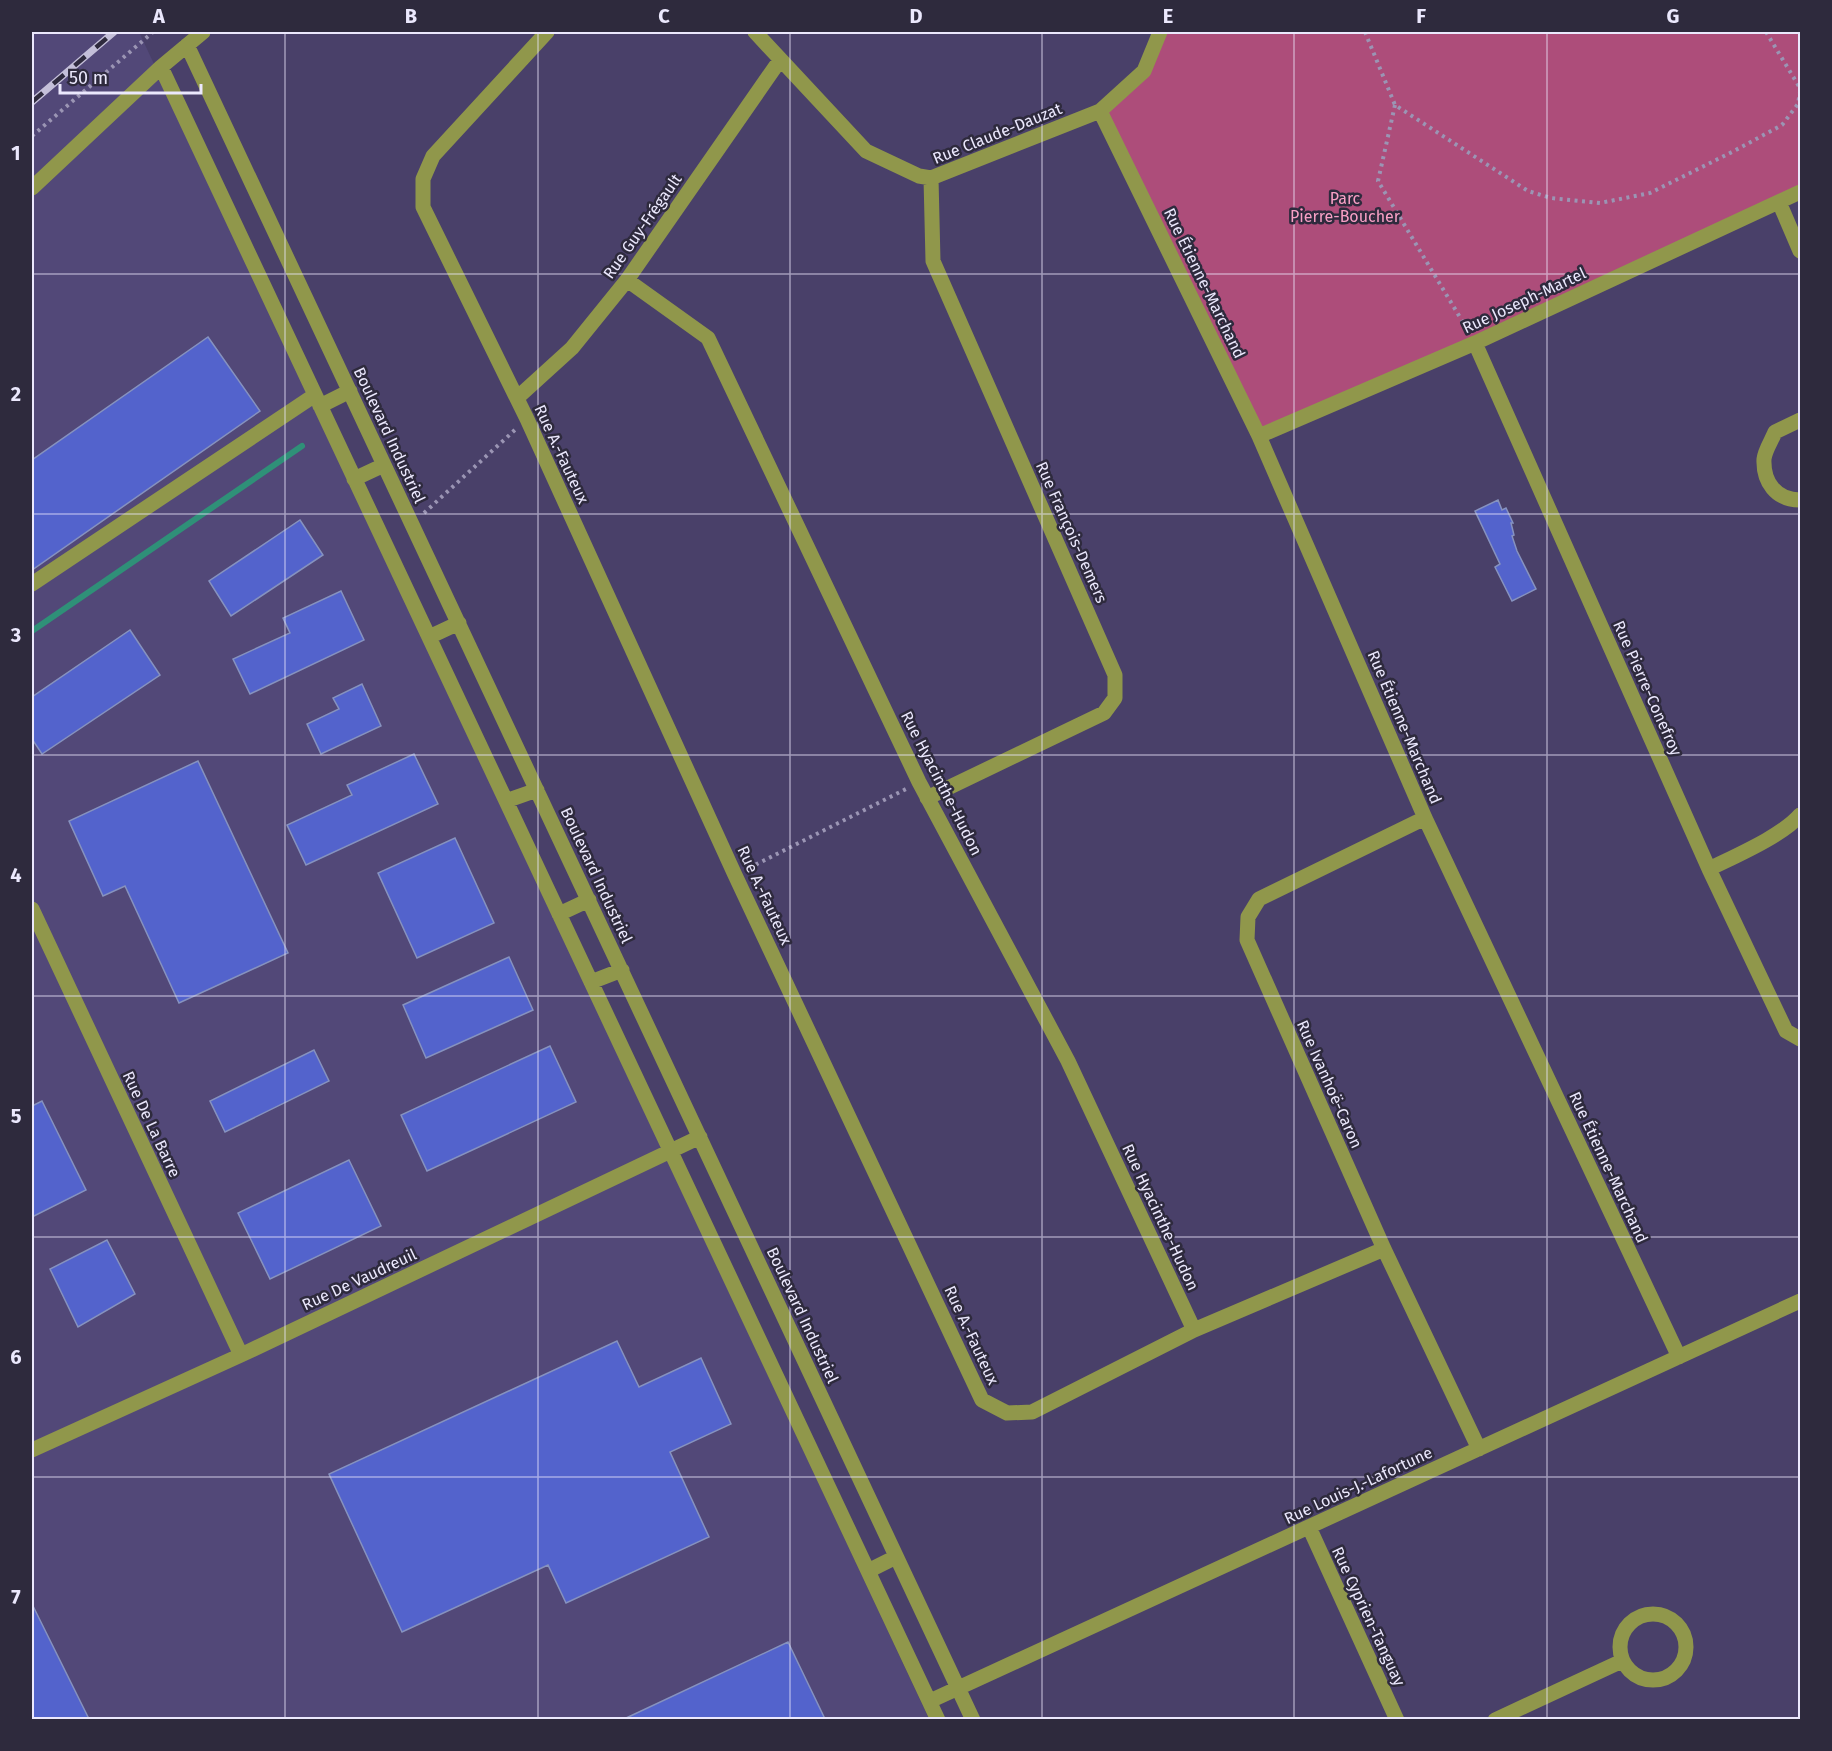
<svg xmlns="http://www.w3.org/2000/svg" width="1832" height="1751" viewBox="0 0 1832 1751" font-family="'Fira Sans',sans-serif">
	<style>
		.built { fill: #524878 }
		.green { fill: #ad4d7a }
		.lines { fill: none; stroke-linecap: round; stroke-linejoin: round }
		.stream { stroke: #2f9078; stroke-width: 6 }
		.building { fill: #5363cc; stroke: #8692bf; stroke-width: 1.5 }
		.path { stroke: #9b95b4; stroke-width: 4; stroke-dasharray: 3 4.5; stroke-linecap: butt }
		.minor { stroke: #90974b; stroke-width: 15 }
		.rail-casing { stroke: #c4bfd9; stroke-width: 7 }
		.rail { stroke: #2e2a3d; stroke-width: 4.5; stroke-dasharray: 14; stroke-linecap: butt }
		.grid { fill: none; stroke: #ebe8fd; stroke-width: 1.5; stroke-opacity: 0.55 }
		.labels { text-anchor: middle; stroke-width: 5; stroke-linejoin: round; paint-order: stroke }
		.street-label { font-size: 16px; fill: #ebe8fd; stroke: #2e2a3d }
		.park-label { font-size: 16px; fill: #f9a0c6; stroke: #2e2a3d }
		.neatline { fill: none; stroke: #ebe8fd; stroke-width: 2 }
		.grid-label { font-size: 20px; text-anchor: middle; font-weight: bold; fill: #ebe8fd }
	</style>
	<rect width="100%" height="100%" fill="#494069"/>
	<path class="built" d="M32,32H139L929,1719L32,1720Z"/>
	<path class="green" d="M1160,32H1800V192L1259,436L1100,111L1144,71Z"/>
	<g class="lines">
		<path class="stream" d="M32,631L302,446"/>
	</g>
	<path class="building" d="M208,337L260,411L32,570V460Z
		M1498,500L1502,510L1506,508L1513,523H1511L1514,535L1512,536L1517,551L1536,589L1512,601L1495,567L1500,564L1475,511Z
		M300,520L323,555L231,616L209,581Z
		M341,591L364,640L250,694L233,659L290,633L283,618Z
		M130,630L160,675L42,754L32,739V697Z
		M362,684L381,726L321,754L307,724L339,709L333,698Z
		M414,754L438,804L306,865L287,825L352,795L347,785Z
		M198,761L288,953L179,1003L125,886L103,896L69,821Z
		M455,838L494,923L417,958L378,873Z
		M509,957L533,1010L426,1058L403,1005Z
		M550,1046L576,1102L427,1171L401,1115Z
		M314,1050L329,1081L225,1132L210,1101Z
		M42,1101L86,1190L32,1217V1106Z
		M349,1160L381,1226L270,1279L238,1213Z
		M107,1240L135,1294L78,1327L50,1269Z
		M617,1341L639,1387L701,1358L731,1424L670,1452L709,1537L566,1603L548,1565L402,1632L329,1474Z
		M32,1604L89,1719H32Z
		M788,1642L825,1719H624Z"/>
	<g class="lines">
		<path class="path" d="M1365,32L1395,105L1528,191L1551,198L1600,203L1650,193L1734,151L1782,125L1798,104L1800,92
			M1766,32L1800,88
			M1395,105L1378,181L1467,329
			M32,136L153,32
			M424,513L516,429
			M749,868L906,789"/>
		<path class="minor" d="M547,32L433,156L423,179V207L527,419L735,875L982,1400L1007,1413L1032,1412L1194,1330L1384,1249
			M755,32L866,151L919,176L931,178L1100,111L1144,71L1160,32
			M187,45L973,1720
			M161,67L938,1720
			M1100,111L1259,436L1425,818L1679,1357
			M32,188L161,67L203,32
			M1779,202L1800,251
			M627,280L708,338L919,782L1068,1061L1194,1330
			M1475,343L1709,869L1786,1031L1800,1039
			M517,398L572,348L627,280L780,60
			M320,406L350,391
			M1800,420L1775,432C1772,440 1765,450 1764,459C1763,482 1776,500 1800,500
			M1259,436L1475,343L1800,192
			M354,479L384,465
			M32,584L315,395
			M429,637L459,623
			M927,798L1104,713L1115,698V675L933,261L931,178
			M506,801L537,790
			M1425,818L1259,899L1248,917L1247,940L1384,1249L1479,1449
			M1709,869C1735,856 1782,836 1800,815
			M32,909L241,1355
			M559,914L589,900
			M591,982L622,970
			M32,1450L241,1355L700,1137
			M1309,1527L1397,1720
			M868,1571L896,1557
			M1620 1647a33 33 0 1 1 66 0a33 33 0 1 1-66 0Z
			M930,1701L1800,1301
			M1495,1720L1622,1661"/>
		<defs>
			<path id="rail" d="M32,102L114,32"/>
		</defs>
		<use href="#rail" class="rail-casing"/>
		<use href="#rail" class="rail"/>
	</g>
	<path class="grid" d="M285,32V1720M538,32V1720M790,32V1720M1042,32V1720M1294,32V1720M1547,32V1720M32,274H1800M32,514H1800M32,755H1800M32,996H1800M32,1237H1800M32,1477H1800"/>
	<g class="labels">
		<g class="street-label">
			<text transform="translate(997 133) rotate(-22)" y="6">Rue Claude-Dauzat</text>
			<text transform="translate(642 226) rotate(-55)" y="6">Rue Guy-Frégault</text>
			<text transform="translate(1205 283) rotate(64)" y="6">Rue Étienne-Marchand</text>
			<text transform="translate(1524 300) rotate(-25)" y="6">Rue Joseph-Martel</text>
			<text transform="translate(390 435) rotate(65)" y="6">Boulevard Industriel</text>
			<text transform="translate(562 454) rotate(65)" y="6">Rue A.-Fauteux</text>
			<text transform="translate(1072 532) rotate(66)" y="6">Rue François-Demers</text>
			<text transform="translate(1648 688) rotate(66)" y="6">Rue Pierre-Conefroy</text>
			<text transform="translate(1405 727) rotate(67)" y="6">Rue Étienne-Marchand</text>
			<text transform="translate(942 783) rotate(63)" y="6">Rue Hyacinthe-Hudon</text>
			<text transform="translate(597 875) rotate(65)" y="6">Boulevard Industriel</text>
			<text transform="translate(765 895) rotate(65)" y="6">Rue A.-Fauteux</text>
			<text transform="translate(1330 1084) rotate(66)" y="6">Rue Ivanhoë-Caron</text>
			<text transform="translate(152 1124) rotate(65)" y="6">Rue De La Barre</text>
			<text transform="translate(1609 1167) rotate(65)" y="6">Rue Étienne-Marchand</text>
			<text transform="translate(1161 1217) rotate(65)" y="6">Rue Hyacinthe-Hudon</text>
			<text transform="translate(359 1279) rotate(-25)" y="6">Rue De Vaudreuil</text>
			<text transform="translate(803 1315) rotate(65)" y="6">Boulevard Industriel</text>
			<text transform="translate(972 1335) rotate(65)" y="6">Rue A.-Fauteux</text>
			<text transform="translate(1358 1485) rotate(-25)" y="6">Rue Louis-J.-Lafortune</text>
			<text transform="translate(1369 1616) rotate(65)" y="6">Rue Cyprien-Tanguay</text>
		</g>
		<g class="park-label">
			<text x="1345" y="204">Parc<tspan x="1345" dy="18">Pierre-Boucher</tspan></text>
		</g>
	</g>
	<rect width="1832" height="1751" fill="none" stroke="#2e2a3d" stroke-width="66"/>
	<path d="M60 84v9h141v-9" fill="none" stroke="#ebe8fd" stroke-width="3"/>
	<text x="69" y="84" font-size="18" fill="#ebe8fd" stroke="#2e2a3d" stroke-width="4.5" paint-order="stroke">50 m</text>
	<rect x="33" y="33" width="1766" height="1685" class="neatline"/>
	<g class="grid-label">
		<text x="159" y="23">A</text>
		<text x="411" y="23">B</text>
		<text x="664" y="23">C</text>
		<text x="916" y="23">D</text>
		<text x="1168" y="23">E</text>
		<text x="1421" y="23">F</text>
		<text x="1673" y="23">G</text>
		<text x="16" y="160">1</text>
		<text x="16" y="401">2</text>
		<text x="16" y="642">3</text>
		<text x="16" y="882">4</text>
		<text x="16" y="1123">5</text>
		<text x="16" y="1364">6</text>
		<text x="16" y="1604">7</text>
	</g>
</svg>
